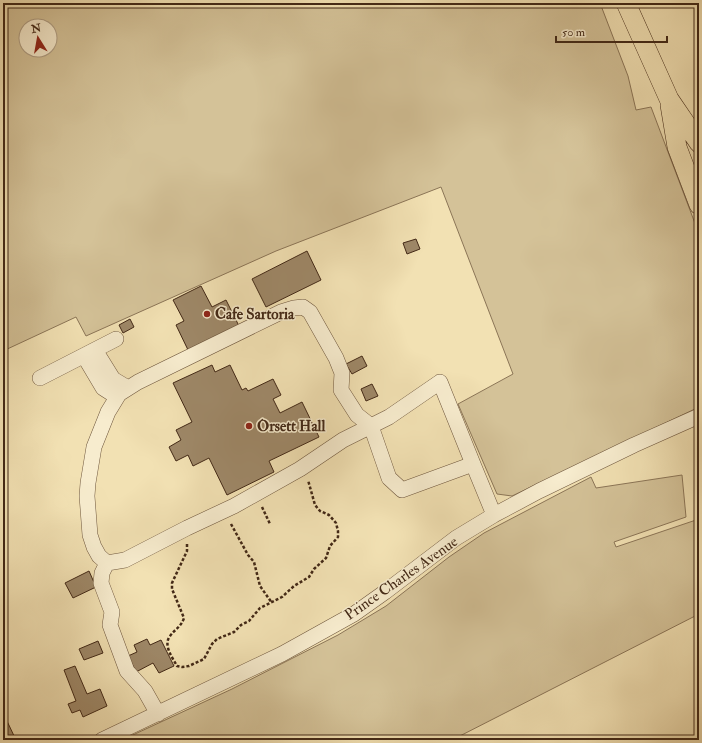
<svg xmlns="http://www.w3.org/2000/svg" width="702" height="743" viewBox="0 0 702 743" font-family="'IM FELL Double Pica',serif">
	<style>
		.green { fill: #d4c298; stroke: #8b7557; fill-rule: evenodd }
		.building { fill: #9e8868; stroke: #422816 }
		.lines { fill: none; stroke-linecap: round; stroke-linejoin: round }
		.minor-casing { stroke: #6e563d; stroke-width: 16 }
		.major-casing { stroke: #422816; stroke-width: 20 }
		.path { stroke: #422816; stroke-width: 2.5; stroke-dasharray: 3 2; stroke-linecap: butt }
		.minor { stroke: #f7ecce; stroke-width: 15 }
		.major { stroke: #f2e1b3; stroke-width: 19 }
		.poi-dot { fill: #8f2418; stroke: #f7ecce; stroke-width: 1.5 }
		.labels { text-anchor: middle; stroke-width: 3; stroke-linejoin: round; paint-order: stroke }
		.poi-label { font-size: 15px; font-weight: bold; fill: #422816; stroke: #f7ecce; text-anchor: start }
		.street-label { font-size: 15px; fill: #422816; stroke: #f7ecce }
	</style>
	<rect width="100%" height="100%" fill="#f2e1b3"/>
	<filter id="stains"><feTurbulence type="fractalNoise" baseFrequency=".005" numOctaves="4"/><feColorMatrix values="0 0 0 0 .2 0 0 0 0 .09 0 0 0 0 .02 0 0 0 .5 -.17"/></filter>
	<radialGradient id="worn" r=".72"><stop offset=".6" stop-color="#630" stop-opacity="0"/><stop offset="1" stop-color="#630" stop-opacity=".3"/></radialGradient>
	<path class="green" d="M3,3H600L628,76L636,110L651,107L699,234V407L512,496L497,494L458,404L513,374L441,187L276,251L86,336L76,317L3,351ZM26,26H50V50H26Z
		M682,475L686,517L614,542L616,547L699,519V614L452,740H122L232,689L338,635L386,606L449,557L484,533L591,477L596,488Z"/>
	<path class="building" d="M416,239L420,249L407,254L403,243Z
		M307,251L321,280L266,307L252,279Z
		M201,286L212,307L226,300L240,328L189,352L176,325L184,321L173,300Z
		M130,319L134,327L123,333L119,325Z
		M362,356L367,366L352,374L346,364Z
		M212,365L215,372L230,365L242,390L246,388L248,391L273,379L281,395L273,399L280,413L302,402L319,437L269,461L274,472L227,495L209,458L193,466L188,455L176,461L169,447L181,440L176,430L192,422L173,383Z
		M372,384L378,396L366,401L361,389Z
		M89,571L96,587L73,598L65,583Z
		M147,639L150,645L161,640L174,666L159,673L153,663L136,672L128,656L137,652L134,645Z
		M98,641L103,653L84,660L79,649Z
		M75,666L87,694L100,689L107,706L83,717L80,710L72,713L68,704L76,701L64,670Z
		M6,719L16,740H3V720Z"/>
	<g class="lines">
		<defs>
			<path id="minor" d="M303,307L310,312L336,358L342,373L341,390L357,415L371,426L343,440L300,469L234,506L187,528L125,560L107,563L99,556L94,547L90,535L87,496L88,483L94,447L108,412L119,394L138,382L281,312L294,308Z
				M95,350L113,379L128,388
				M84,356L103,388L117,397
				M40,378L116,339
				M473,464L440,382L389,417L371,426L389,478L402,490L473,464L494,515
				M107,563L102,573L101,583L112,612L110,625L127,671L145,691L158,714
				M102,740L282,654L354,614L385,592L456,538L494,515L539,491L634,445L699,416"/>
			<path id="major" d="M626,3L669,99L699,143
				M670,105L677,147L699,205"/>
		</defs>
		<use href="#minor" class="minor-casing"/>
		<use href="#major" class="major-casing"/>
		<path class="path" d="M262,507L270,524
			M231,524L248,555L254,562L260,586L272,603
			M187,544V551L172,583V589L184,618C181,627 175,629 170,636C163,645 172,657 177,666L182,667L189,666L204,659L212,644L217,639L234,632L241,625L249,621L260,608L282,597L294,586L309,577L314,569L326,558L330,546L338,537V531L336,523L329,515L320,511L315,505L308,480"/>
		<use href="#minor" class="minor"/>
		<use href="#major" class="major"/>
	</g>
	<g class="poi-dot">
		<circle cx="207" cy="314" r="4"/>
		<circle cx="249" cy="426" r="4"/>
	</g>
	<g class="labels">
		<g class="poi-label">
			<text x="215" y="319">Cafe Sartoria</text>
			<text x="257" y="431">Orsett Hall</text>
		</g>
		<g class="street-label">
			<text transform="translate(401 578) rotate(-35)" y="5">Prince Charles Avenue</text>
		</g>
	</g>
	<rect width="702" height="743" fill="none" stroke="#f2e1b3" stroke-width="16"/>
	<rect x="4" y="4" width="694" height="735" fill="none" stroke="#422816" stroke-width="2"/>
	<rect x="8" y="8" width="686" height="727" fill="none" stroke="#422816"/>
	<g transform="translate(38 38) rotate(349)"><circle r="19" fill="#f7ecce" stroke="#af9e84"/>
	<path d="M0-3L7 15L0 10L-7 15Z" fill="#8f2418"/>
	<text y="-6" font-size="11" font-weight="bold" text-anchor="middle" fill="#422816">N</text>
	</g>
	<path d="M556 36v6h111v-6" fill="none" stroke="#422816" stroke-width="2"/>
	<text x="562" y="36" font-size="12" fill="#422816" stroke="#f7ecce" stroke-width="3" paint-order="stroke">50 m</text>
	<rect width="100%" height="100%" filter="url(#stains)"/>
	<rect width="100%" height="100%" fill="url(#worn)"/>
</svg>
